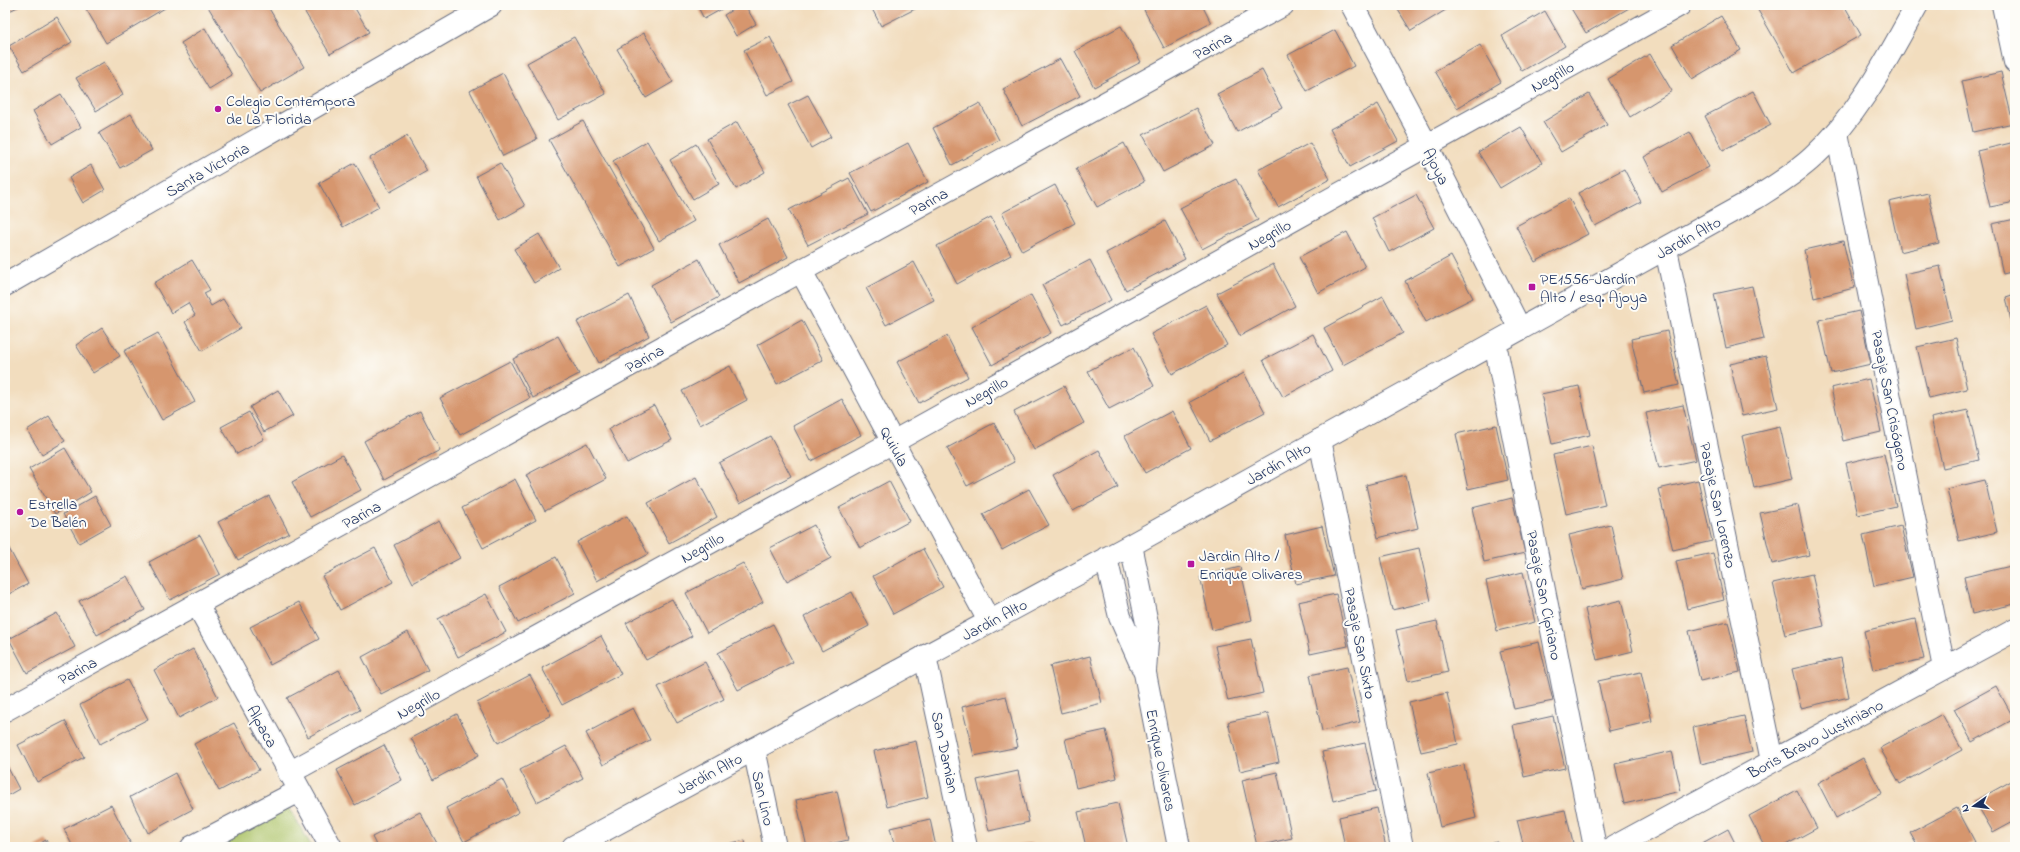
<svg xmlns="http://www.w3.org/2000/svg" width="2020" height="852" viewBox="0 0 2020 852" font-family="'Indie Flower',sans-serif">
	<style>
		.green { fill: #acc368; stroke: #647963 }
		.building { fill: #d6966e }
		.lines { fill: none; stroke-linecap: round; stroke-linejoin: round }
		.street-casing { stroke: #666c80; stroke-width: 24 }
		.secondary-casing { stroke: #666c80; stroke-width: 24 }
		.street { stroke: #fff; stroke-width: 22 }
		.secondary { stroke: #fff; stroke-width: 22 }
		.poi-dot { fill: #b5179e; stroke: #fdfcf7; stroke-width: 1.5 }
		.labels { text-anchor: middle; stroke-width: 4; stroke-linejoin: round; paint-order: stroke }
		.street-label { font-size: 16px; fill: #1b2f5e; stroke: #fdfcf7 }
		.poi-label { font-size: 16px; fill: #1b2f5e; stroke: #fdfcf7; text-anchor: start }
	</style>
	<rect width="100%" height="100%" fill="#fdfcf7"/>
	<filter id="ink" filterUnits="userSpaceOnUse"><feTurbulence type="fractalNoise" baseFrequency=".025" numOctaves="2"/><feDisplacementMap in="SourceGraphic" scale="8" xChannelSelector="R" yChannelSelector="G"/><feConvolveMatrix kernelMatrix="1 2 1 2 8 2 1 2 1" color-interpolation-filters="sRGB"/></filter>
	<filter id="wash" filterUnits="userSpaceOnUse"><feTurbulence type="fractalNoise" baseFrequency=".012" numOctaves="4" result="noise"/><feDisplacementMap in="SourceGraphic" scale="16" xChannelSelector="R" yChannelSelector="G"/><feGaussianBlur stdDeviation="0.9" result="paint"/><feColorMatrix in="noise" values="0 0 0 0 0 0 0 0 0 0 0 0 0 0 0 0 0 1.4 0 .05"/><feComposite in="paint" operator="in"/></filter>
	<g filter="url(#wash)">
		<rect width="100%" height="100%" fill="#f2ddbe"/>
		<path class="green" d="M288,806L312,847H212Z"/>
		<g id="blocks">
			<path class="building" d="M5,5H22L5,13Z
				M88,5H170L106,43L85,7Z
				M207,5H267L304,67L260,93Z
				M310,5H353L369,32L330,54L303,9Z
				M697,5H729L704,19Z
				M740,5H745L756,24L736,36L724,15Z
				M870,5H923L881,26Z
				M1154,5H1202L1211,23L1164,48L1144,10Z
				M1395,5H1454L1411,31Z
				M1569,5H1627L1629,8L1586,33Z
				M1755,5H1844L1861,35L1794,73Z
				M1545,11L1565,46L1522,71L1502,36Z
				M1721,16L1741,50L1692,79L1672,45Z
				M57,17L72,42L24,71L9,46Z
				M1121,26L1141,62L1094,87L1075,51Z
				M205,28L232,75L209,89L181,43Z
				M1335,30L1354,66L1307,91L1288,55Z
				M644,33L673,82L646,98L617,49Z
				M574,37L606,94L558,120L527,63Z
				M770,37L793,82L767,95L744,50Z
				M1480,45L1501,82L1457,108L1435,71Z
				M1650,54L1672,91L1630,117L1608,79Z
				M1060,59L1080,96L1022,126L1003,89Z
				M104,62L123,95L96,111L76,78Z
				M1262,70L1282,108L1237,132L1217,94Z
				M2001,72L2013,123L1973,132L1962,81Z
				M503,73L537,139L503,156L470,91Z
				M1753,91L1771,125L1723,150L1705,116Z
				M61,94L81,127L52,144L33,111Z
				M1589,94L1607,125L1561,152L1543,122Z
				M808,95L831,137L811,148L788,105Z
				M980,103L999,140L952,165L933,128Z
				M1378,104L1398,141L1350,167L1330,129Z
				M1196,108L1215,145L1163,172L1143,135Z
				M131,114L152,150L120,168L99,133Z
				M583,121L654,248L620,267L549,140Z
				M737,122L765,172L736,189L707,139Z
				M1521,127L1542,163L1500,188L1478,152Z
				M1690,132L1709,167L1662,192L1644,157Z
				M407,136L427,171L390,192L370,158Z
				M647,141L694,221L659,241L613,161Z
				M2015,142V202L1990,207L1977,151Z
				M908,143L928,182L871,212L850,173Z
				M1124,143L1144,182L1097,207L1076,169Z
				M1310,143L1330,179L1278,207L1258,170Z
				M696,144L719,184L693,199L670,160Z
				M355,163L379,207L343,227L319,183Z
				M500,163L525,206L500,220L476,176Z
				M91,165L105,190L83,203L69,178Z
				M1624,169L1641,202L1595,226L1578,193Z
				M849,178L868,214L808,245L789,210Z
				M1236,179L1258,220L1202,249L1180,208Z
				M1055,185L1075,223L1022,251L1002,213Z
				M1928,193L1939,243L1900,252L1889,202Z
				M1416,195L1434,228L1389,252L1372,218Z
				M1569,198L1588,234L1535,262L1516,226Z
				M991,217L1011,255L957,284L937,246Z
				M768,219L788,257L739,283L719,245Z
				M2015,219V271L2003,274L1992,224Z
				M1165,221L1185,259L1126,290L1106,253Z
				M1347,232L1365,267L1318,293L1299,257Z
				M539,234L559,268L534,283L514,249Z
				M1843,241L1854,288L1814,298L1804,250Z
				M1451,256L1473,298L1426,322L1405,281Z
				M699,259L719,297L671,322L651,285Z
				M192,260L210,290L204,293L211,306L223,299L241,328L202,351L185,322L195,315L188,303L171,313L154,283Z
				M1090,260L1111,300L1063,325L1042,285Z
				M914,262L934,300L886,325L866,288Z
				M1273,264L1295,306L1240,336L1217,293Z
				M1940,266L1952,320L1916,329L1904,274Z
				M1752,286L1764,339L1726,348L1714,294Z
				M2015,294V334L2014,335L2006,297Z
				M629,295L649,336L599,363L577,322Z
				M1031,295L1051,333L992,365L972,327Z
				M1383,296L1403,333L1343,365L1324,328Z
				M1206,305L1227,345L1172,374L1151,334Z
				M1859,311L1871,364L1831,373L1819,320Z
				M802,320L823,360L777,384L757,345Z
				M102,328L120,356L93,373L76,345Z
				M1667,331L1679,385L1644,393L1631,339Z
				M158,333L195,402L162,420L124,351Z
				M1313,334L1332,371L1283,397L1263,360Z
				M558,336L579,374L533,398L513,359Z
				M947,336L968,377L919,403L897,362Z
				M1956,338L1967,389L1929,398L1917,347Z
				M1134,347L1154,386L1109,409L1088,371Z
				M1766,356L1778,408L1742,416L1730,364Z
				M510,361L530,398L460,435L440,398Z
				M730,366L747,400L700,425L682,391Z
				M1244,373L1265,412L1210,441L1190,402Z
				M1869,379L1881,432L1843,441L1831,388Z
				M1064,386L1084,423L1034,450L1014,412Z
				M1579,386L1590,435L1552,444L1541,394Z
				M278,390L293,416L264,432L250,407Z
				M842,399L861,435L811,461L793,426Z
				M654,405L672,440L627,463L609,429Z
				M1683,405L1696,460L1659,468L1646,413Z
				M1968,410L1979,460L1943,468L1931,418Z
				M420,411L440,450L384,480L364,441Z
				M1172,411L1191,448L1145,473L1125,436Z
				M249,412L264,439L237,454L221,427Z
				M49,416L65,441L42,455L27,430Z
				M994,423L1014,462L967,486L947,448Z
				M1496,425L1508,480L1468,489L1456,434Z
				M1780,427L1792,479L1754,488L1742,436Z
				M770,436L791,476L740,503L719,463Z
				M587,443L606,479L545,511L526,475Z
				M1592,446L1605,505L1566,514L1553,455Z
				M65,448L91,492L55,514L29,469Z
				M1099,450L1118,487L1073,511L1053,475Z
				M1884,454L1896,506L1858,515L1846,463Z
				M342,455L361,490L310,517L292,482Z
				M1406,475L1418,528L1378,538L1366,485Z
				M696,477L717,517L669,543L648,503Z
				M515,479L536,520L483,548L462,508Z
				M1698,480L1712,541L1673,550L1658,489Z
				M1985,480L1997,532L1959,541L1947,489Z
				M889,481L910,521L860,548L839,508Z
				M1029,489L1049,525L1002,550L983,514Z
				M95,496L111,525L79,543L63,514Z
				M269,496L289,533L238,560L218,522Z
				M1512,498L1525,553L1484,562L1472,508Z
				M1798,505L1809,555L1772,564L1760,513Z
				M627,516L648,554L597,581L577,542Z
				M439,521L460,558L413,583L394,545Z
				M814,525L831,558L787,581L770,548Z
				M1611,525L1623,579L1582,589L1569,535Z
				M1322,526L1334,576L1296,584L1285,535Z
				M1901,526L1913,577L1874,586L1863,535Z
				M200,535L220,574L170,600L149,562Z
				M5,541L28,584L5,596Z
				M375,548L393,582L340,610L322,576Z
				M1419,548L1431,601L1392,610L1380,557Z
				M923,549L943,587L893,614L873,576Z
				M1713,553L1724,600L1687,609L1676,561Z
				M556,557L575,593L518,623L499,587Z
				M743,563L763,602L707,633L686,593Z
				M2015,565V604L1972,614L1964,577Z
				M1240,567L1252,620L1212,630L1200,577Z
				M1523,572L1535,622L1497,631L1486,581Z
				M1812,574L1824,626L1785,635L1773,583Z
				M127,576L145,610L97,635L79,601Z
				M852,592L869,626L822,651L804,617Z
				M486,594L506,632L458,657L438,619Z
				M1336,594L1348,646L1310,654L1298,602Z
				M672,599L692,636L646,660L626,623Z
				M1621,600L1633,651L1597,660L1585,609Z
				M299,602L319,639L270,665L250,627Z
				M57,613L75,647L27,673L9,639Z
				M1915,619L1924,659L1873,670L1864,631Z
				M1437,621L1448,672L1408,681L1396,630Z
				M1728,622L1740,672L1700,681L1689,631Z
				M773,624L793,662L738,690L718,653Z
				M408,632L428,670L381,694L362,657Z
				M601,636L621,674L562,705L542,668Z
				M1251,639L1263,693L1228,701L1215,646Z
				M1539,642L1553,701L1514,709L1500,651Z
				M193,649L218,697L179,718L154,670Z
				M1090,656L1102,703L1061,713L1050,666Z
				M1841,658L1849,697L1801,708L1792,669Z
				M705,662L724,699L677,723L658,687Z
				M1347,667L1360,722L1322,731L1310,675Z
				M339,670L360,710L308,737L287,698Z
				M1641,672L1652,721L1609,731L1598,681Z
				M530,675L551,715L498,743L477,703Z
				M127,680L148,719L100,744L80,705Z
				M1996,686L2014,719L1972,742L1954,709Z
				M1447,693L1458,744L1421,752L1409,702Z
				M1006,696L1018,747L974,756L962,707Z
				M633,708L650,740L603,765L586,733Z
				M1268,713L1279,762L1240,771L1228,722Z
				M457,714L479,755L433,780L411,738Z
				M1942,714L1962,750L1900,784L1880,748Z
				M1553,716L1565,768L1524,777L1513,725Z
				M1744,716L1752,752L1701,764L1693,727Z
				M65,721L84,757L37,782L18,745Z
				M234,723L259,770L219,791L194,744Z
				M1106,730L1117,778L1076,788L1065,739Z
				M916,741L928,797L887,807L874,751Z
				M1365,743L1376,791L1333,801L1322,752Z
				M384,745L402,780L355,805L337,770Z
				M566,746L583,778L537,802L520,770Z
				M1672,751L1681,791L1624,804L1615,764Z
				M1863,758L1882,793L1836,818L1818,783Z
				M5,762L19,789L5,797Z
				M1464,765L1476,818L1440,827L1428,773Z
				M1018,771L1029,822L989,831L977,780Z
				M1277,772L1292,838L1257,846L1242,780Z
				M175,773L193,809L148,833L130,797Z
				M502,779L519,812L464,842L446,808Z
				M2015,779V820L1993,832L1975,801Z
				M1797,790L1817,828L1782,847H1765L1749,816Z
				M837,791L848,840L817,847H807L796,800Z
				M1118,803L1128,847H1086L1078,812Z
				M111,805L131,844L125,847H73L64,829Z
				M1377,808L1386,847H1345L1339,817Z
				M1957,808L1975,842L1967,847H1918L1910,833Z
				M1565,810L1573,843L1554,847H1524L1517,820Z
				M420,812L439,847H377L372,837Z
				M930,819L936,847H895L890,828Z
				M1728,829L1737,847H1695Z
				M46,840L50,847H34Z
				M745,840L746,847H720L719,846Z
				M1497,842L1498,847H1477V846Z
				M1032,843L1033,847H1017V846Z"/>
		</g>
	</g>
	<g filter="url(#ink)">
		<use href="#blocks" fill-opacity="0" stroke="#666c80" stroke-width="1"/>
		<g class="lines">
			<defs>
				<path id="street" d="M1352,5L1427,146L1520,329
					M2003,5L2015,62
					M1837,133L1944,668
					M1666,249L1772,761
					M801,271L989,621
					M5,285L491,5
					M1495,343L1595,847
					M1320,440L1402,847
					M197,604L331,847
					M925,656L966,847
					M5,710L1283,5
					M754,749L775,847
					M289,773L893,442L1680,5
					M192,847L299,791
					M1614,847L2015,630"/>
				<path id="secondary" d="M1131,545L1148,628L1145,671
					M1106,558L1120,617L1145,673L1179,847
					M573,847L1131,545L1756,198C1776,185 1796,173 1813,157C1859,115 1887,59 1917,5"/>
			</defs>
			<use href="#street" class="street-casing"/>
			<use href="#secondary" class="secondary-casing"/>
			<use href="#street" class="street"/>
			<use href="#secondary" class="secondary"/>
		</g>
	</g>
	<g class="poi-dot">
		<circle cx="218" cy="109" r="4"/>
		<rect x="1528" y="283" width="8" height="8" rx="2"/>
		<circle cx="20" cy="512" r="4"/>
		<rect x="1187" y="560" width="8" height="8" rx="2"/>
	</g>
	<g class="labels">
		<g class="street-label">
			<text transform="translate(1212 45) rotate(-29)" y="6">Parina</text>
			<text transform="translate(1552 76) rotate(-29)" y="6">Negrillo</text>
			<text transform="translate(1437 166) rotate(63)" y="6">Ajoya</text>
			<text transform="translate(207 169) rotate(-30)" y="6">Santa Victoria</text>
			<text transform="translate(928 201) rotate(-29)" y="6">Parina</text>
			<text transform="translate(1269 234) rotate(-29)" y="6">Negrillo</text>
			<text transform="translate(1688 237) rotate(-29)" y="6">Jardín Alto</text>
			<text transform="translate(644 358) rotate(-29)" y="6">Parina</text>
			<text transform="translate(986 391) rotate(-29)" y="6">Negrillo</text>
			<text transform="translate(1891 400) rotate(79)" y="6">Pasaje San Crisógeno</text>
			<text transform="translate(895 446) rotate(62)" y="6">Quiula</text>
			<text transform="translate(1278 463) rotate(-29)" y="6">Jardín Alto</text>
			<text transform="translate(1719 505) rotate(78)" y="6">Pasaje San Lorenzo</text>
			<text transform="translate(361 514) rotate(-29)" y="6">Parina</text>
			<text transform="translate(702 547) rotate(-29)" y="6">Negrillo</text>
			<text transform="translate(1545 595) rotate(79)" y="6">Pasaje San Cipriano</text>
			<text transform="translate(994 619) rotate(-28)" y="6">Jardín Alto</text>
			<text transform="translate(1361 643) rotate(79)" y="6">Pasaje San Sixto</text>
			<text transform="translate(77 670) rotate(-29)" y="6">Parina</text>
			<text transform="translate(418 703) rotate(-29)" y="6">Negrillo</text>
			<text transform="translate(263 726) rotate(61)" y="6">Alpaca</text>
			<text transform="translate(1815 738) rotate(-28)" y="6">Boris Bravo Justiniano</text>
			<text transform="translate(946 752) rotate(78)" y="6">San Damian</text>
			<text transform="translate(1162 760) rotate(79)" y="6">Enrique Olivares</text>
			<text transform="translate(709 773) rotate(-28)" y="6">Jardín Alto</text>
			<text transform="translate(764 798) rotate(77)" y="6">San Lino</text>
		</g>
		<g class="poi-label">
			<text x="226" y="106">Colegio Contempora<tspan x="226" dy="18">de La Florida</tspan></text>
			<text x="1540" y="284">PE1556-Jardín<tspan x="1540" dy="18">Alto / esq. Ajoya</tspan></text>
			<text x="28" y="509">Estrella<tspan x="28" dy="18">De Belén</tspan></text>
			<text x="1199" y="561">Jardin Alto /<tspan x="1199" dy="18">Enrique Olivares</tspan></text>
		</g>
	</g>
	<rect width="2020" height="852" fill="none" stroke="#fdfcf7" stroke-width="20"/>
	<g transform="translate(1974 806) rotate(256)" stroke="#fdfcf7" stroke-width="3" paint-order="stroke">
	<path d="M0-3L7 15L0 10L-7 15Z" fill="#1b2f5e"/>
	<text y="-6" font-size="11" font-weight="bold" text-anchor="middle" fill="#1b2f5e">N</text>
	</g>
</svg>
